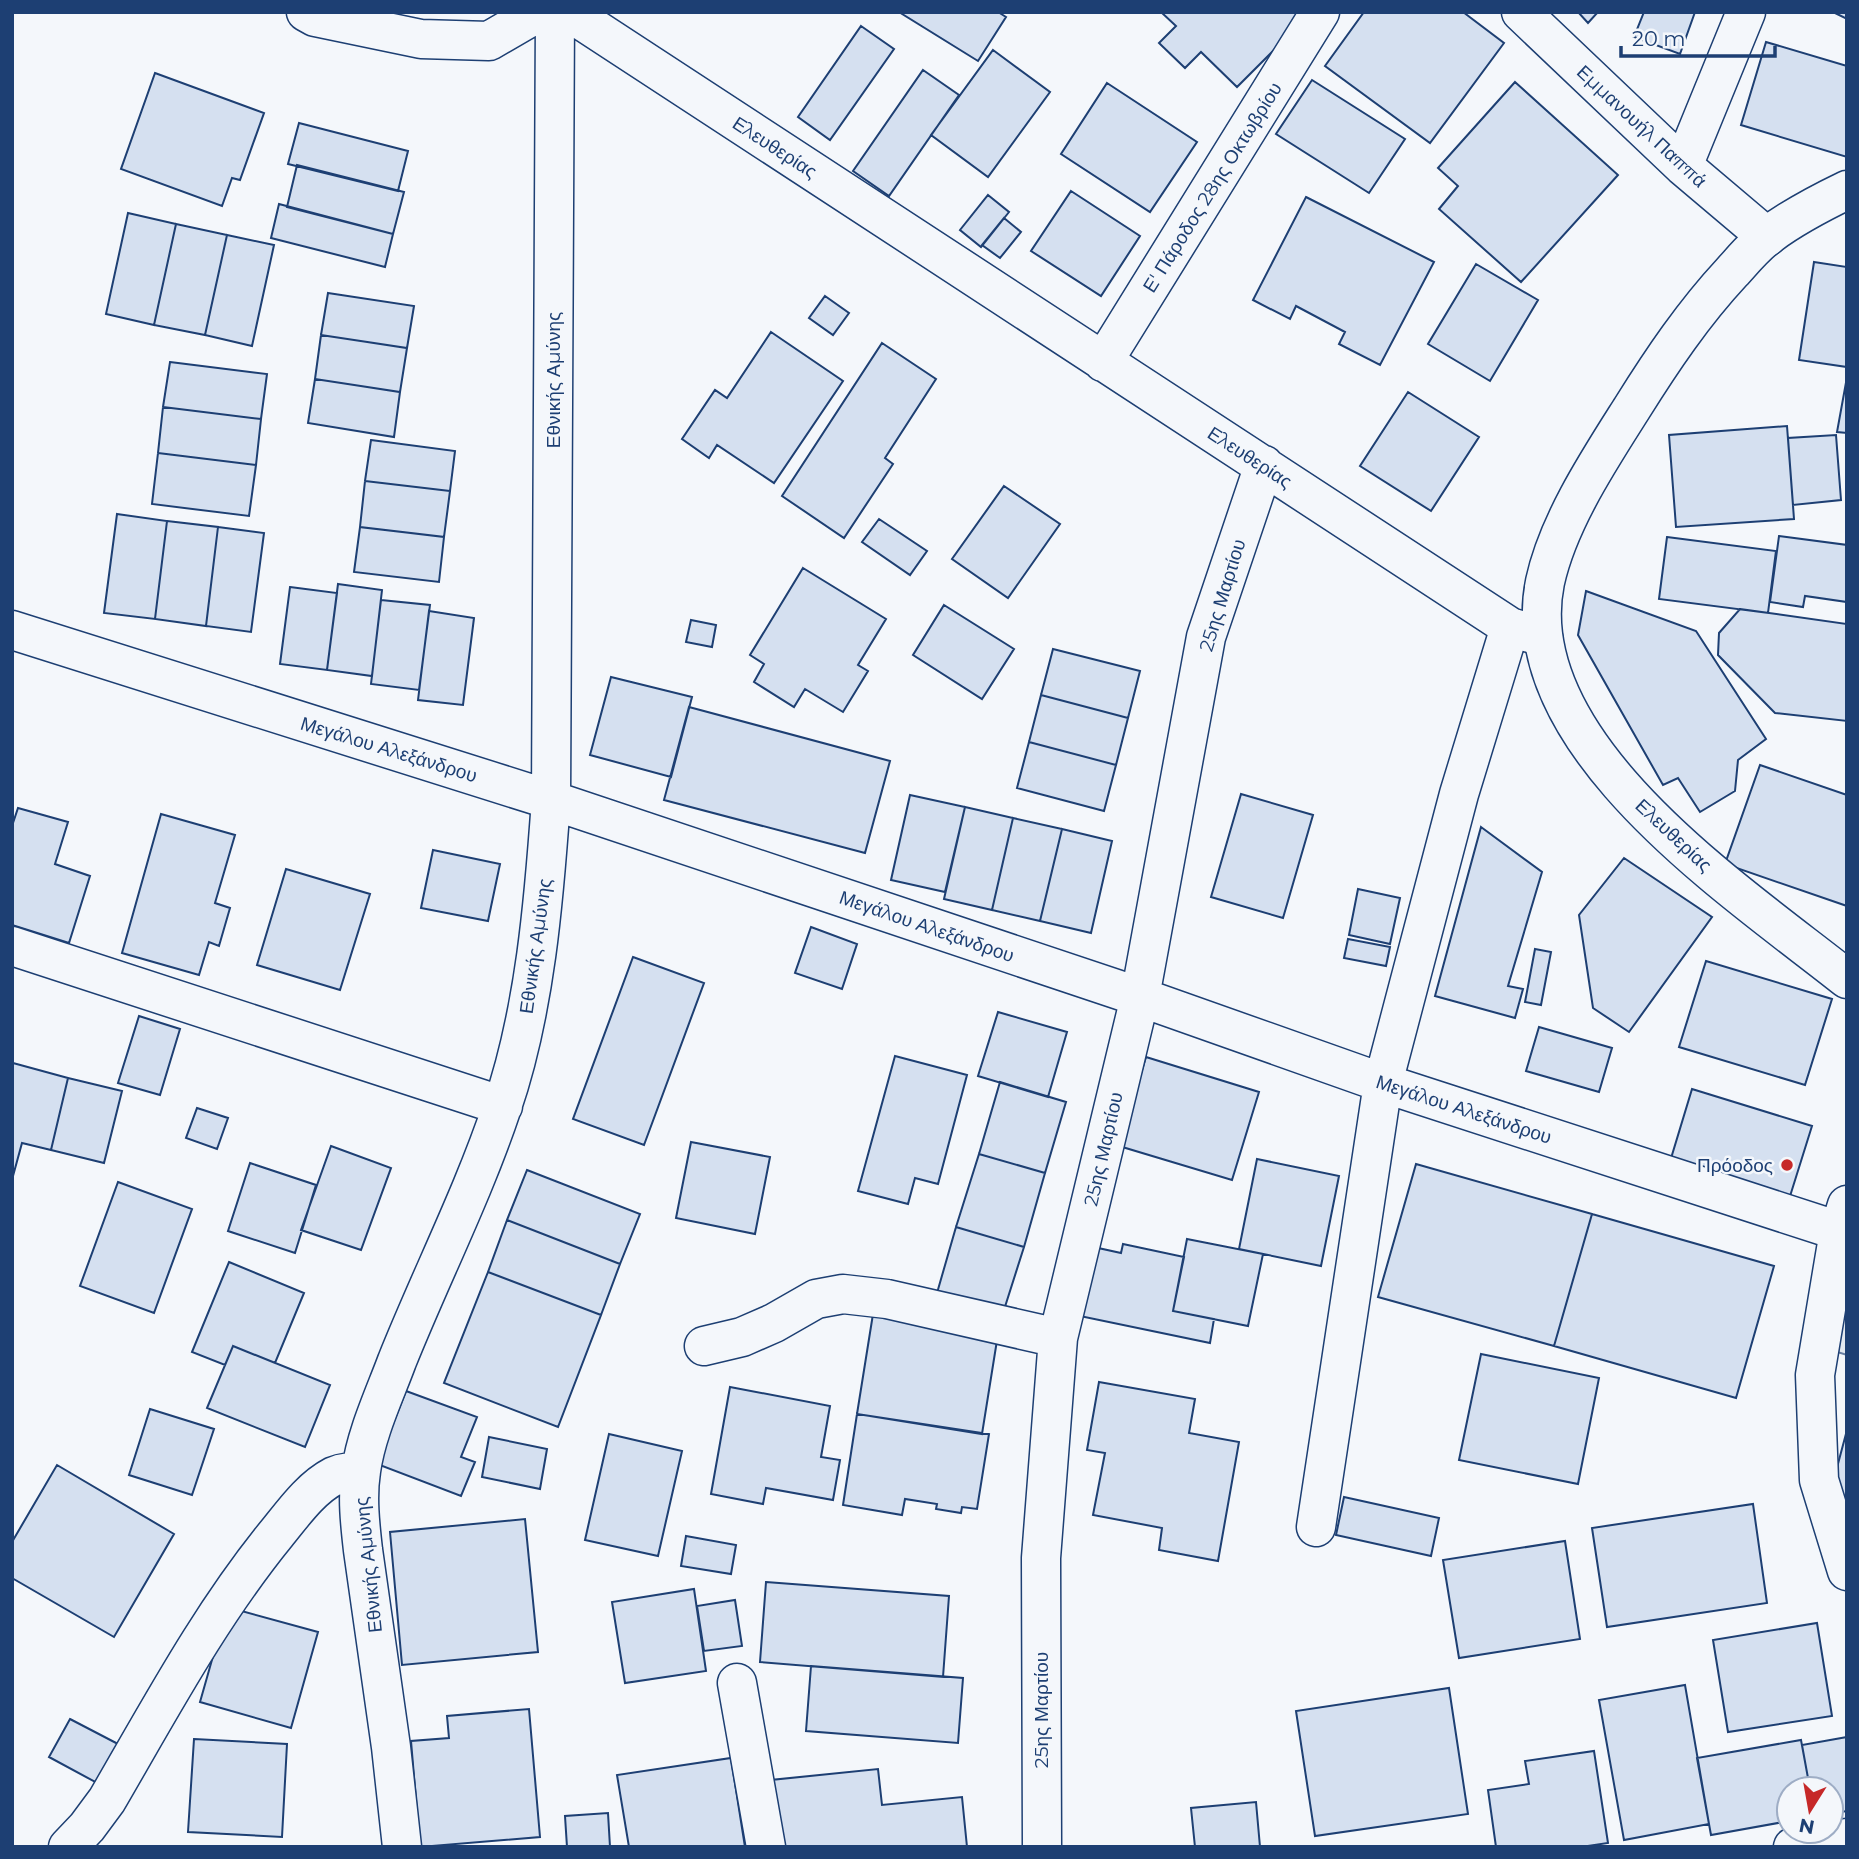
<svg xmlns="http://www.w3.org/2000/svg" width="1859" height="1859" viewBox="0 0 1859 1859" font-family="Montserrat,sans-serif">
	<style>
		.green { fill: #e3e9f0; stroke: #687fa3; stroke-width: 2 }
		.building { fill: #d5e0f0; stroke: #1d3f73; stroke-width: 2 }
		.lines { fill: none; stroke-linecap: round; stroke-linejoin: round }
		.street-casing { stroke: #1d3f73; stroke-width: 41 }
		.secondary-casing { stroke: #1d3f73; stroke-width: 41 }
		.street { stroke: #f4f7fb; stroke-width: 38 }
		.secondary { stroke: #f4f7fb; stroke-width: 38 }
		.poi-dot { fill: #c62828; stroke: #f4f7fb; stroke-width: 2.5 }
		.labels { text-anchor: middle; stroke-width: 5; stroke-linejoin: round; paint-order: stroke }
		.street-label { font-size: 19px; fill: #1d3f73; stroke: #f4f7fb }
		.poi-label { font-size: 19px; fill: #1d3f73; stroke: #f4f7fb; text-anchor: end }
	</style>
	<rect width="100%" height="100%" fill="#f4f7fb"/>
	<path class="green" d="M1847,1286V1355L1834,1351Z"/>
	<path class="building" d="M899,12H998L1006,17L978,61Z
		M1161,12H1302L1307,17L1237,87L1201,52L1185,68L1159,43L1176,26Z
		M1364,12H1463L1504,43L1430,143L1325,66Z
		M1578,12H1598L1588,23Z
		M1644,12H1695L1680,54L1634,37Z
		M1833,12H1847V19Z
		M861,26L894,49L830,140L798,117Z
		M1766,42L1847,66V157L1741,125Z
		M993,50L1050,92L988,177L931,135Z
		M923,70L959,95L889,196L853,171Z
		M155,73L264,113L240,180L232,178L222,206L121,169Z
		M1312,80L1405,139L1369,193L1276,134Z
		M1515,82L1618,175L1521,282L1439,209L1458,186L1438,168Z
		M1107,83L1197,142L1150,212L1061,154Z
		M299,123L408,151L398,191L288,164Z
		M297,165L404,192L393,234L287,207Z
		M1071,191L1140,236L1101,296L1031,251Z
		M988,195L1009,212L981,247L960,230Z
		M1306,197L1434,262L1380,365L1339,344L1345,332L1296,306L1290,319L1253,300Z
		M279,204L393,234L385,267L271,238Z
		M128,213L176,224L154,325L106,314Z
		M1004,218L1021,232L1000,258L982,245Z
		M176,224L227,235L205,335L154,325Z
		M227,235L274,245L252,346L205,335Z
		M1814,262L1847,267V367L1799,360Z
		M1476,264L1538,300L1490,381L1428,344Z
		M328,293L414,306L407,348L321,335Z
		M825,296L849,313L833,335L809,318Z
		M771,332L843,381L774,483L717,445L709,458L682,439L715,390L727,398Z
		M321,335L407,348L400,392L315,379Z
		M882,343L936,379L885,458L893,464L844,538L782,496Z
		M170,362L267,374L261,419L163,407Z
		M1847,377V433L1837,432Z
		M315,379L400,392L394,437L308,423Z
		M1408,392L1479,437L1431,511L1360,466Z
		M163,407L261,419L256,465L158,453Z
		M1787,426L1794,519L1676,527L1669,435Z
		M1836,435L1841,500L1793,505L1788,438Z
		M371,440L455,451L450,491L365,481Z
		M158,453L256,465L249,516L152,504Z
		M365,481L450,491L444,537L360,527Z
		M1004,486L1060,524L1008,598L952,559Z
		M117,514L167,521L155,619L104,613Z
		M879,519L927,551L910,575L862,542Z
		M167,521L218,527L206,626L155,619Z
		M218,527L264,533L251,632L206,626Z
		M360,527L444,537L439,582L354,572Z
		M1779,536L1847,545V602L1805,596L1803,607L1770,602Z
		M1667,537L1776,551L1768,613L1659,599Z
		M803,568L886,619L858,665L868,671L843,712L805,689L794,707L754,682L764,664L750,655Z
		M338,584L382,590L372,676L327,670Z
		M290,587L337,593L327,670L280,664Z
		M1586,591L1696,631L1766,739L1738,760L1735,791L1700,812L1678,778L1663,785L1578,635Z
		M381,600L430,605L419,690L371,684Z
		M944,605L1014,649L982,699L913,655Z
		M1740,609L1847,624V721L1775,713L1718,655L1719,633Z
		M429,611L474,618L463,705L418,700Z
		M691,620L716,625L712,647L686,642Z
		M1053,649L1140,671L1128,718L1041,695Z
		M611,677L692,697L671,777L590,755Z
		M1041,695L1128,718L1116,765L1029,742Z
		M689,707L890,761L865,853L664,800Z
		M1029,742L1116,765L1104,811L1017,788Z
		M1760,765L1847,795V906L1725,864Z
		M1241,794L1313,815L1283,918L1211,897Z
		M910,795L965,807L945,892L891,880Z
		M965,807L1013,818L992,910L944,899Z
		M18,808L68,822L55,864L90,876L69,943L12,925V826Z
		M161,814L235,835L215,903L230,908L219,946L209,942L199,975L122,953Z
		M1013,818L1062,829L1040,921L992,910Z
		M1481,827L1542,872L1508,986L1523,989L1515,1018L1435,996Z
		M1062,829L1112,841L1091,933L1040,921Z
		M433,850L500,864L488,921L421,908Z
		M1624,858L1712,917L1629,1032L1593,1008L1579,915Z
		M286,869L370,894L340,990L257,965Z
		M1358,889L1400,898L1390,944L1349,935Z
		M811,927L857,944L842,989L795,973Z
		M1348,939L1390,947L1386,966L1344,958Z
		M1535,949L1551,952L1541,1005L1525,1002Z
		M633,957L704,983L644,1145L573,1119Z
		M1706,961L1832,999L1805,1085L1679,1047Z
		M998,1012L1067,1032L1048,1097L978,1076Z
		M139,1016L180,1029L160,1095L118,1083Z
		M1539,1027L1612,1048L1599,1092L1526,1071Z
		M895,1056L967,1075L938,1184L915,1178L908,1204L858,1191Z
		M1146,1057L1259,1092L1232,1180L1119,1146Z
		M13,1063L68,1078L51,1150L22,1143L13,1176Z
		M68,1078L122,1091L104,1163L51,1150Z
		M1000,1082L1066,1102L1045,1173L979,1154Z
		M1692,1089L1812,1126L1786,1209L1669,1165Z
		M197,1108L228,1118L217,1149L186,1138Z
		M691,1142L770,1157L755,1234L676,1218Z
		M331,1146L391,1168L361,1250L301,1230Z
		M979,1154L1045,1173L1024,1247L956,1227Z
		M1257,1159L1339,1176L1321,1266L1239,1249Z
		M250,1163L316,1185L295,1253L228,1231Z
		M1416,1164L1592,1214L1554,1346L1378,1297Z
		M527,1170L640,1214L620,1264L507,1220Z
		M118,1182L192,1209L154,1313L80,1286Z
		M1592,1214L1774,1266L1736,1398L1554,1346Z
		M507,1220L620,1264L601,1315L488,1272Z
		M956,1227L1024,1247L1003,1313L937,1293Z
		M1187,1239L1263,1254L1248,1326L1173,1311Z
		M1123,1244L1184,1257L1173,1311L1214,1319L1210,1343L1075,1315L1089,1246L1121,1253Z
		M229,1262L304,1293L275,1363L233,1346L225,1365L192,1352Z
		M488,1272L601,1315L558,1427L444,1383Z
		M873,1314L998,1334L982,1434L857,1414Z
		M233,1346L330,1385L305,1447L207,1408Z
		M1481,1354L1599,1378L1578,1484L1459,1460Z
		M1099,1382L1195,1399L1189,1433L1239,1442L1218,1561L1159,1550L1162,1528L1093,1515L1105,1453L1087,1450Z
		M730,1387L830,1406L821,1457L840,1460L833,1500L766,1488L763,1504L711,1494Z
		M406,1391L477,1417L461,1457L475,1462L461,1496L377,1464Z
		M150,1409L214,1429L192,1495L129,1475Z
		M857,1414L989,1434L977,1509L962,1507L961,1513L936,1509L937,1504L905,1499L902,1515L843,1505Z
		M1847,1430V1503L1839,1501L1835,1475Z
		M609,1434L682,1451L658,1556L585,1540Z
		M489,1437L547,1449L540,1489L482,1477Z
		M57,1465L174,1534L114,1637L12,1578V1542Z
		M1344,1497L1439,1518L1431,1556L1336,1535Z
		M1753,1504L1767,1603L1607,1627L1592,1528Z
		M525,1519L538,1652L402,1665L390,1532Z
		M686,1536L736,1545L731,1574L681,1566Z
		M1565,1541L1580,1639L1459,1658L1443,1560Z
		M766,1582L949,1596L943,1677L760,1662Z
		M694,1589L706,1671L625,1683L612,1602Z
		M735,1600L742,1646L704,1651L697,1606Z
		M227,1607L318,1632L291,1728L200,1702Z
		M1817,1623L1832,1716L1728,1732L1713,1640Z
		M811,1666L963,1678L958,1743L806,1731Z
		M1685,1685L1709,1824L1624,1840L1599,1700Z
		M1449,1688L1468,1814L1315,1836L1296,1711Z
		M529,1709L540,1837L420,1847L411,1741L449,1738L447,1716Z
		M70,1719L120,1745L99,1784L49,1757Z
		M1847,1737V1811L1831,1814V1789H1810L1802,1745Z
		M194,1739L287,1744L282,1837L188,1832Z
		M1801,1740L1810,1789H1789V1821L1711,1835L1697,1758Z
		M1594,1751L1608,1843L1581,1847H1496L1488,1790L1529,1784L1525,1761Z
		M731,1758L745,1847H629L617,1775Z
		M878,1769L882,1805L962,1797L967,1847H778L771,1780Z
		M1256,1802L1260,1847H1195L1191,1808Z
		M608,1813L610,1847H567L565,1816Z"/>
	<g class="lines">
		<defs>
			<path id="street" d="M306,12L315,17L421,39L489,41L539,12
				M569,12L1510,627L1543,637
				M1521,12L1683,166L1767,237
				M1683,166L1746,12
				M1103,362L1320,12
				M12,630L551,800L1140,997L1383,1083L1839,1231
				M12,946L503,1106
				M1847,1205L1839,1231L1815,1375L1819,1480L1847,1571
				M704,1346L742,1337L774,1323L816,1299L843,1294L887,1299L1058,1338
				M1316,1527L1383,1083L1459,794L1510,627
				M737,1683L766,1847
				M68,1847L87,1827L107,1800C160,1709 210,1615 277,1533C294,1512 311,1488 334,1476C343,1472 352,1472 361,1472
				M402,1847L391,1747L363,1550C360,1524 357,1497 361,1471C366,1434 384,1396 397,1361C431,1276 473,1194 502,1107C535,1011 544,900 551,800L555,12
				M1042,1847L1041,1558L1058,1338L1140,997L1206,637L1264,465
				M1793,1847L1847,1838"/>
			<path id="secondary" d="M1847,190C1820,203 1793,217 1769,235C1755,245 1743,260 1732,272C1693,314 1662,360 1632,408C1599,460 1558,522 1545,582C1512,744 1738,892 1847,979"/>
		</defs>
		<use href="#street" class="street-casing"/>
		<use href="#secondary" class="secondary-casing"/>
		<use href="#street" class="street"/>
		<use href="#secondary" class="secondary"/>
	</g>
	<circle class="poi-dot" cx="1787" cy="1165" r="7"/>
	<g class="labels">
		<g class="street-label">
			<text transform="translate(1642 126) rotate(43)" y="7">Εμμανουήλ Παππά</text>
			<text transform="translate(775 147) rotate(33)" y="7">Ελευθερίας</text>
			<text transform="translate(1212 187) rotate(-58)" y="7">Ε' Πάροδος 28ης Οκτωβρίου</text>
			<text transform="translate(553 380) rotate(-90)" y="7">Εθνικής Αμύνης</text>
			<text transform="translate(1250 457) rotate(33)" y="7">Ελευθερίας</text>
			<text transform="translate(1222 595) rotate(-73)" y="7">25ης Μαρτίου</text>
			<text transform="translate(389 749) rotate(17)" y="7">Μεγάλου Αλεξάνδρου</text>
			<text transform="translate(1674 835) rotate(43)" y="7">Ελευθερίας</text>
			<text transform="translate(927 926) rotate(19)" y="7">Μεγάλου Αλεξάνδρου</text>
			<text transform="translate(535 946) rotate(-82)" y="7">Εθνικής Αμύνης</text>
			<text transform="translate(1464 1109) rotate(18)" y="7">Μεγάλου Αλεξάνδρου</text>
			<text transform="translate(1103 1149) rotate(-77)" y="7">25ης Μαρτίου</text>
			<text transform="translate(368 1565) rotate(-96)" y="7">Εθνικής Αμύνης</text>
			<text transform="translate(1041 1710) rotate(-90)" y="7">25ης Μαρτίου</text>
		</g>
		<g class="poi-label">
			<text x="1773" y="1172">Πρόοδος</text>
		</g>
	</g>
	<rect width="1859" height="1859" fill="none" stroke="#1d3f73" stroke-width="28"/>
	<g transform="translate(1810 1810) rotate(191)"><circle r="33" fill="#f4f7fb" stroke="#9eadc5" stroke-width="2"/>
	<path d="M0-5L12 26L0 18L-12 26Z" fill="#c62828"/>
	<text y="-10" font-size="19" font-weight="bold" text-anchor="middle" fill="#1d3f73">N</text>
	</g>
	<path d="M1621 46v10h154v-10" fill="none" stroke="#1d3f73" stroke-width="3.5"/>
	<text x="1632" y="46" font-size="21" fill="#1d3f73" stroke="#f4f7fb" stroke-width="5" paint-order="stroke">20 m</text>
</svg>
